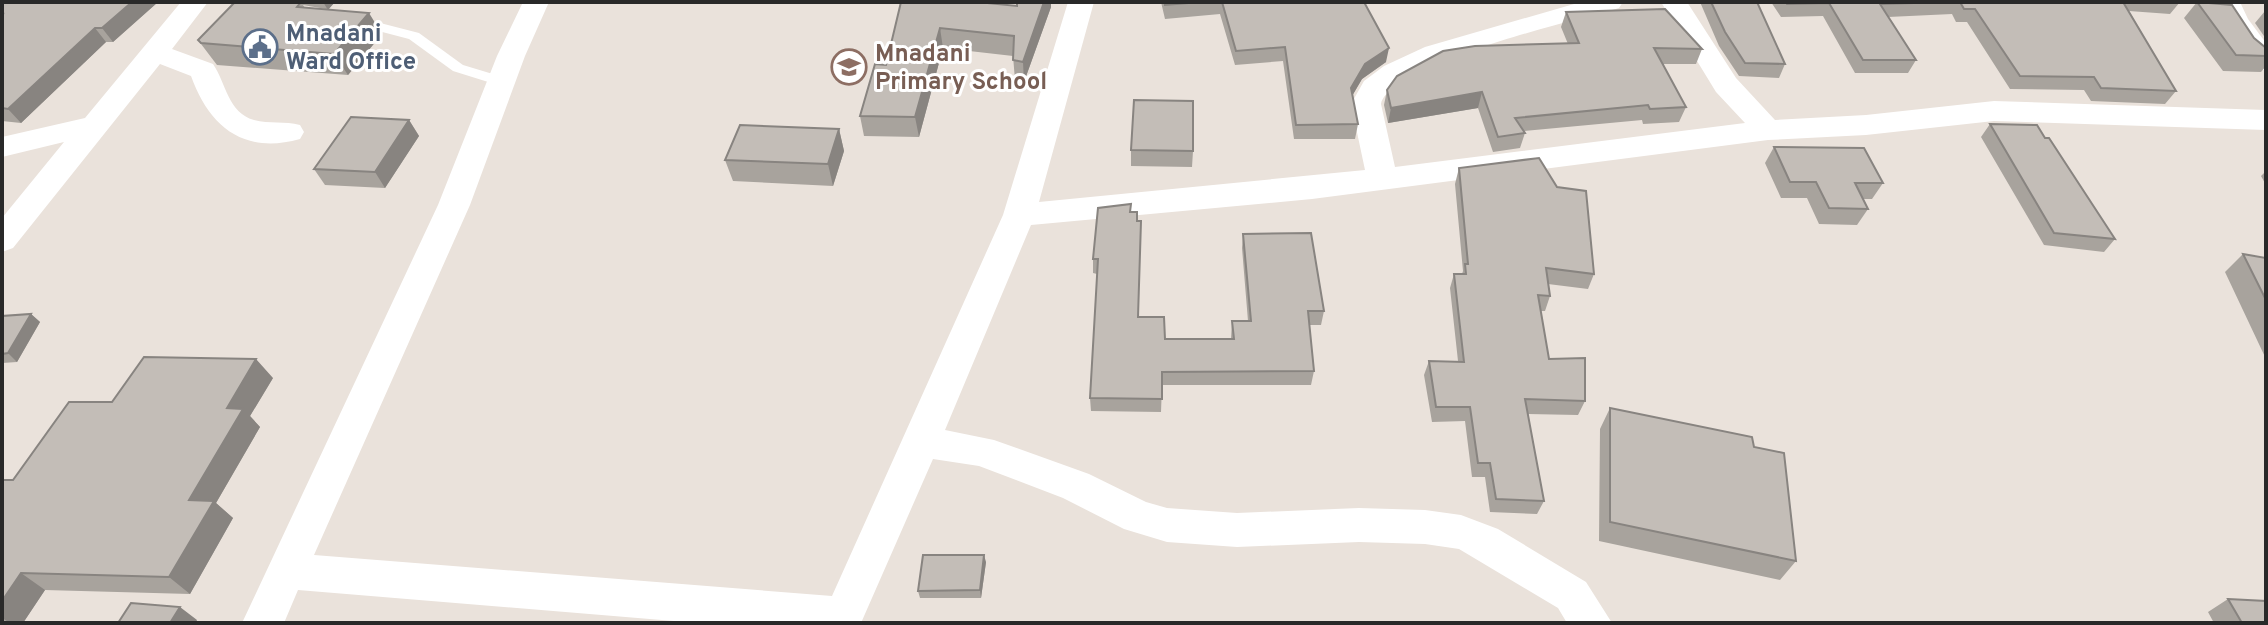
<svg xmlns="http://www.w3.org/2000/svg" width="2268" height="625" viewBox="0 0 2268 625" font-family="Overpass,sans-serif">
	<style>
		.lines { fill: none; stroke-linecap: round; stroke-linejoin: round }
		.service { fill: #fff; fill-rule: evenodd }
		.minor { fill: #fff; fill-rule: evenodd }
		.wall { fill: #a8a39d; fill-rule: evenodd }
		.shaded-wall { fill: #888480 }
		.building { fill: #c3bdb7; stroke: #888480; stroke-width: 2 }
		.labels { text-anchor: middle; stroke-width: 6; stroke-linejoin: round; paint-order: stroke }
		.service-label { font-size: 24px; font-weight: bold; fill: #4e5e75; stroke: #fff; text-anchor: start }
		.education-label { font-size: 24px; font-weight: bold; fill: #785e54; stroke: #fff; text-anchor: start }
	</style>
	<rect width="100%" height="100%" fill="#eae2db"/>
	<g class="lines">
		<path class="service" d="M353,16L419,33L463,65L506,78L509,81L501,86L453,71L409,39L348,23V17Z"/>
		<path class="minor" d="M181,2H208L172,49L213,64C226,83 228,113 254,120C269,124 285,121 300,125L304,132L300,139C243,155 209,126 191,76L160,64L13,248L2,252V218L64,142L2,157V137L85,118Z
			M523,2H549L525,56L470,205L314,555L832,596L1003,215L1068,2H1094L1039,202L1365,170L1351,104L1364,81L1384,66L1425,47L1581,2H1623L1619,8C1577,20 1390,63 1381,104L1395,167L1745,123L1716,92L1661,2H1687L1736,78L1775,120L1866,115L1994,101L2266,110V130L1994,121L1866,135L1768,140L1312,199L1031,225L945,430L994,440L1089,474L1146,502L1167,508L1237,513L1359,508L1425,510L1461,515L1498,529L1586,582L1612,623H1567L1558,608L1459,549L1425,544L1359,542L1237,547L1167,542L1124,529L1063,498L979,466L933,459L861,623H698L298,590L284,623H242L438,205L497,56Z
			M2214,2H2240L2248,19L2266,43V71C2245,65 2222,22 2214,2Z"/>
	</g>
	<path class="wall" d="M2,2H158L113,42H106L21,123L2,121Z
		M235,2H335L328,9L382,34L348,75L217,65L198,40ZM303,5L326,9L305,8Z
		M901,2L1017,6V2H1051V7L1024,82L1015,80L1013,56L943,48L919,137L864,136L860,116L886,65Z
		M1161,2H1364L1386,62L1362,79L1352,96L1358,124L1355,139H1294L1283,61L1235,65L1220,14L1165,19Z
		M1700,2H1757L1785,64L1779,78L1739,76L1719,46Z
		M1771,2H2180L2170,14L2129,11L2176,91L2165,104L2091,101L2084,90L2010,89L1967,22H1956L1952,14L1888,17L1916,60L1908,73H1855L1823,16L1781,17Z
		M2197,2L2254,38L2266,48V66L2261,72L2223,71L2184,18Z
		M2265,11H2266V39L2255,23Z
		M1566,12L1702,49L1696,64H1662L1686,107L1679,122L1643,124L1642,120L1524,131L1525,133L1520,148L1493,152L1478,108L1388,123L1384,105L1387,90L1568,44L1561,27Z
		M409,120L419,136L385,188L325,185L314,169Z
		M1990,124L2045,138L2115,239L2104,252L2044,245L1981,137Z
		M839,129L844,151L833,186L733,181L725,160Z
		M1774,147L1883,183L1872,199H1863L1868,209L1857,225L1819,224L1807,198H1781L1765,163Z
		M1131,150L1193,151L1192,167L1131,166Z
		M1459,168L1594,274L1588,289L1548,284L1550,296L1545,311H1541L1549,359L1585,401L1578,415L1528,414L1544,501L1537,514L1490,512L1485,477H1472L1465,421L1432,422L1424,375L1429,361H1458L1450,288L1454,274H1462L1463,271L1455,184Z
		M2266,171V185L2261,176Z
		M1131,212L1138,317L1165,339H1231L1232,321H1248L1242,248L1243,234L1324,311L1321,325H1309L1314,371L1311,385H1162L1161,412L1091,411L1090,398L1097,274L1093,273V259Z
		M2243,254L2266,258V359L2225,272Z
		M31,314L40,322L17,362L2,363V316Z
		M273,378L250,416L260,427L216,503L233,518L190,594L45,590L23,623H2V480H13L112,402Z
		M1610,408L1796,561L1780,580L1599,541L1600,429Z
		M986,562L981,598H920L918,591Z
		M2228,599L2266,623H2214L2208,612Z"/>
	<path class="shaded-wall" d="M132,2H158L113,42L102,28Z
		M323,2H335L328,10Z
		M1044,2H1051V7L1024,82L1023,62Z
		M369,13L382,34L348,75L334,54Z
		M95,28L106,42L21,123L8,109Z
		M940,28L943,48L919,137L915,117Z
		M1389,48L1386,62L1362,79L1348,103L1351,88L1365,64Z
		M1482,92L1478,108L1388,123L1391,108Z
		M409,120L419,136L385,188L375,172Z
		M839,129L844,151L833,186L828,164Z
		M31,314L40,322L17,362L8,353Z
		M256,359L273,378L250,416L260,427L216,503L233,518L190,594L169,577L189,500L227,408Z
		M984,555L986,562L981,598L980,590Z
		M21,573L45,590L23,623H10L2,618V601Z
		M180,607L197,620L196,623H170Z"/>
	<path class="building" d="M2,2H132L102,28H95L8,109L2,108V14L4,13H2Z
		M235,2H301L297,7L369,13L334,54L201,43L198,40Z
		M901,2H977L1017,6V2H1044L1023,62L1013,60L1014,36L940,28L915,117L860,116L875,64L886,65Z
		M1165,2H1201L1165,5Z
		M1222,2H1364L1389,48L1365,64L1351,88L1358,124L1296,125L1285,47L1236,51Z
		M1711,2H1757L1785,64L1745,63L1725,32Z
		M1786,2H1947L1880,4L1916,60H1863L1829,3L1787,4Z
		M1960,2H2123L2176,91L2101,88L2094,77L2020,76L1975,9H1964Z
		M2197,2L2232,5L2254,38L2266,48V56L2236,55Z
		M1665,9L1702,49L1654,48L1686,107L1650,109L1648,105L1515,118L1525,133L1498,137L1482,92L1391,108L1387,90L1397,76L1443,51L1475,46L1579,43L1566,12Z
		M1134,100L1193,101V151L1131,150Z
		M351,117L409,120L375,172L314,169Z
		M1990,124L2037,125L2045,138H2049L2115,239L2054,233Z
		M740,125L839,129L828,164L725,160Z
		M1774,147L1864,148L1883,183H1855L1868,209L1829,208L1816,182H1790Z
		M1539,158L1557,187L1586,191L1594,274L1546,268L1550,296L1538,295L1549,359L1585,358V401L1525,399L1544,501L1496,499L1490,463H1478L1470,407H1436L1429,361L1464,362L1454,274H1466L1465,264H1468L1459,168Z
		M1131,204L1130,212H1137V221H1141L1138,317H1164L1165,339H1234L1232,321H1251L1243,234L1311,233L1324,311H1308L1314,371L1162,372V399L1090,398L1098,259H1093L1098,208Z
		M2243,254L2266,258V300Z
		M31,314L8,353L2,354V316Z
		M144,357L256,359L227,408L243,409L189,500L214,501L169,577L21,573L2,601V480H13L69,402H112Z
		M1610,408L1752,437L1754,447L1784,453L1796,561L1610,522Z
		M923,555H984L980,590L918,591Z
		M2228,599L2266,601V623H2242Z
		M131,603L180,607L170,623H118Z"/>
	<defs>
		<symbol id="civic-ring" viewBox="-11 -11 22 22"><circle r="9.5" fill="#fff" stroke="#5c6f8a" stroke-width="1.5"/><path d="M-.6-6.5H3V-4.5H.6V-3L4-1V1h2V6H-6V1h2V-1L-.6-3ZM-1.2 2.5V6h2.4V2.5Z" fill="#5c6f8a"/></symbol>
		<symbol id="school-ring" viewBox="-11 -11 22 22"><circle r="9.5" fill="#fff" stroke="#8d6e63" stroke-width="1.5"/><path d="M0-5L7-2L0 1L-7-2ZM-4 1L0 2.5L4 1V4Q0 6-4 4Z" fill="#8d6e63"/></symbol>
	</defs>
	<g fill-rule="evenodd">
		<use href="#civic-ring" x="240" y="27" width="40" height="40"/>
		<use href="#school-ring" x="829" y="47" width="40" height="40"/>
	</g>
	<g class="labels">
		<g class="service-label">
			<text x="286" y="41">Mnadani<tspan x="286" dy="28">Ward Office</tspan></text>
		</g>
		<g class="education-label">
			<text x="875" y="61">Mnadani<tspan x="875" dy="28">Primary School</tspan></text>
		</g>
	</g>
	<rect width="2268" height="625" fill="none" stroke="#292929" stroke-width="8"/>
</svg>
